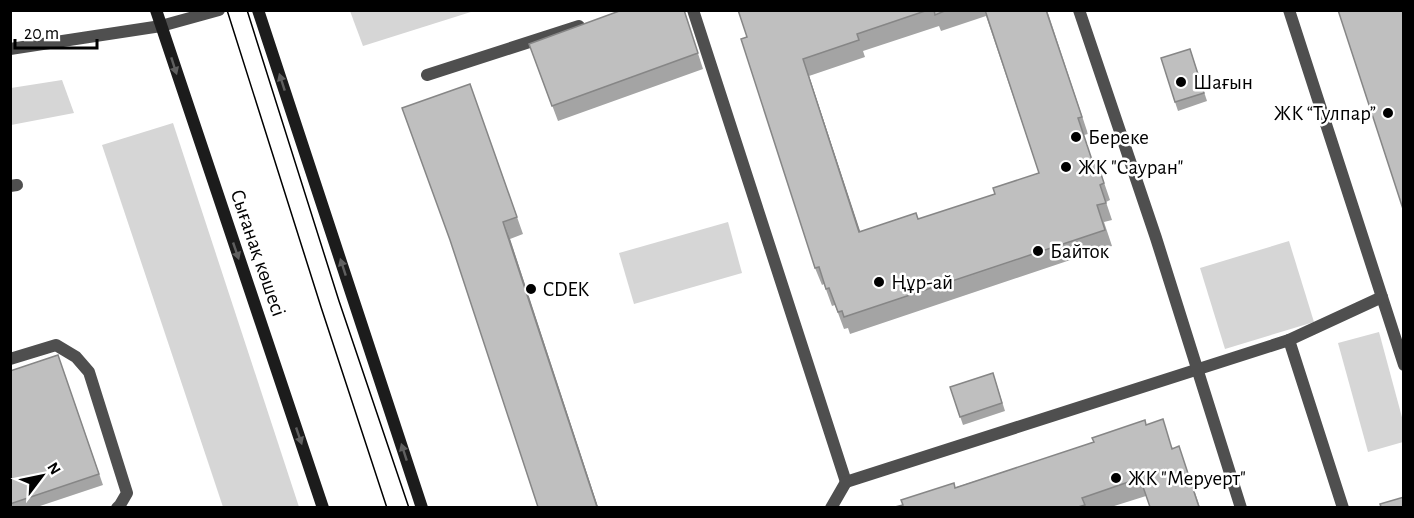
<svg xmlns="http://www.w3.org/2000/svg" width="1414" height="518" font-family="'Alegreya Sans',sans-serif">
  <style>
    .green { fill: #d6d6d6 }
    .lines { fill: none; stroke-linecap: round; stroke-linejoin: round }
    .service { stroke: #4f4f4f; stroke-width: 12 }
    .tertiary { stroke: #4f4f4f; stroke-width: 12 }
    .secondary { stroke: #1c1c1c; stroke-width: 12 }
    .tram { stroke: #000; stroke-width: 1.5 }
    .wall { fill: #a4a4a4; fill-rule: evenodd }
    .shaded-wall { fill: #868686 }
    .building { fill: #bfbfbf; stroke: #868686; stroke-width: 1.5 }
    .oneway { fill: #606060 }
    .poi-dot { fill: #000; stroke: #fff; stroke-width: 2 }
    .labels { text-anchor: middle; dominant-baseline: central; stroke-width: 5; stroke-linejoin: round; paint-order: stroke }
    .poi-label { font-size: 21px; fill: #000; stroke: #fff; text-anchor: start }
    .street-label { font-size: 21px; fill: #000; stroke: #fff }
  </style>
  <rect width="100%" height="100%" fill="#fff"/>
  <g class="green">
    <polygon points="350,11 350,10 474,11 363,46"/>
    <polygon points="62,80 74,113 11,125 11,88"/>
    <polygon points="173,123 299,507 223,507 102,145"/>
    <polygon points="728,222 742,273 634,304 619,253"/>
    <polygon points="1289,241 1314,322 1225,349 1200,268"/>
    <polygon points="1379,332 1403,421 1403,442 1368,452 1338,343"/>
  </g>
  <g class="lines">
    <g class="service">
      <polyline points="693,10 846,482 1289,340 1343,508"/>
      <polyline points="1079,10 1156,238 1241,508"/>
      <polyline points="1289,10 1404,365"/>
      <polyline points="427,75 579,26"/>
      <polyline points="10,186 17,185"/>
      <polyline points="1289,340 1382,297"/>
      <polyline points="10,359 56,345 76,357 89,372 127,493 120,505 117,508"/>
      <polyline points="831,508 846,482"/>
    </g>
    <polyline class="tertiary" points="10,49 161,26 219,10"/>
    <g class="secondary">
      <polyline points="156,10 323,508"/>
      <polyline points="258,10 422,508"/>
    </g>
    <g class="tram">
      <polyline points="227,10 321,307 387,508"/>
      <polyline points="247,10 339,301 409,508"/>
    </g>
  </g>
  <g class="wall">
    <polygon points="622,10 686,10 685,13 703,69 558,121 529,44"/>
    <path d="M738,10h309l41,124 -4,1 8,25 4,-1 14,41 -4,2 6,18 -8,2 8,24 -262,88 -2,-6 -4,1 -9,-24 -3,1 -8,-22 -2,1 -7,-17 -68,-231zM986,16l53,157 -44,21 -76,25 -59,13 -51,-156 56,-19 -2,-6 76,-25 2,5z"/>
    <polygon points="1190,49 1207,101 1178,111 1175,102"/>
    <polygon points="470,84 523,234 510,239 598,507 538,507 450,240"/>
    <polygon points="58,355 103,485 37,507 10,507 10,371"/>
    <polygon points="993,373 1005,411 963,425 950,387"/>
    <polygon points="1147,425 1173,448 1185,464 1200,507 1150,507 1146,496 1111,507 895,507"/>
  </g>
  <g class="shaded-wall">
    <polygon points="803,59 809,76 866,249 859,232"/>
    <polygon points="503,222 510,239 598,507 597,507"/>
  </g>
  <g class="building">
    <polygon points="622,10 684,10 698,53 552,106 529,44"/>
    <polygon points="738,10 928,10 857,34 859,40 803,59 859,232 916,213 918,219 995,194 993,188 1039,173 985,10 1046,10 1082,117 1078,118 1092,160 1096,159 1104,183 1100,185 1106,203 1097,205 1105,230 844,317 842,311 838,312 829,288 826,289 819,267 815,268 741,39 747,37"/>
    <polygon points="934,10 947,10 935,15"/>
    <polygon points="1338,10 1404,10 1404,212"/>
    <polygon points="1190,49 1204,93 1175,102 1161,58"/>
    <polygon points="470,84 517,217 503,222 597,507 538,507 450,240 402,108"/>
    <polygon points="58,355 99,474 10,504 10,371"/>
    <polygon points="993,373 1002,403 960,417 950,387"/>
    <polygon points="1163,419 1172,449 1179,446 1199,507 1150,507 1140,478 1082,498 1085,505 1078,507 895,507 903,505 901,500 954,483 955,488 1094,442 1092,438 1145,420 1146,425"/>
    <polygon points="1404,497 1404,507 1381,507 1380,504"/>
  </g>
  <defs><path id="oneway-solid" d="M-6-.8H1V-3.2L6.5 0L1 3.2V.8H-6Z" transform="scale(1.5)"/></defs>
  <g class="oneway">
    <use href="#oneway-solid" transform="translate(174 66) rotate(72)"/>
    <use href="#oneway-solid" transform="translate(282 82) rotate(-108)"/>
    <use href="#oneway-solid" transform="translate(236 251) rotate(71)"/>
    <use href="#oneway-solid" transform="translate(343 267) rotate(-108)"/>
    <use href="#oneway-solid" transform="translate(299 436) rotate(71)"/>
    <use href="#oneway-solid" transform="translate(404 452) rotate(-108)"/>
  </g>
  <g class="poi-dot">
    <circle cx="1181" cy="82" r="6"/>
    <circle cx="1388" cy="113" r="6"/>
    <circle cx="1076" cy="137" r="6"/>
    <circle cx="1066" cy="167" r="6"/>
    <circle cx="1038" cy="251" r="6"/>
    <circle cx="879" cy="282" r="6"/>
    <circle cx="531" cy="289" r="6"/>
    <circle cx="1116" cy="478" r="6"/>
  </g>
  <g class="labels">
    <g class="poi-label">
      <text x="1193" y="82">Шағын</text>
      <text x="1376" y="113" text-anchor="end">ЖК “Тулпар”</text>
      <text x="1088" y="137">Береке</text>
      <text x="1078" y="167">ЖК "Сауран"</text>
      <text x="1050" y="251">Байток</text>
      <text x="891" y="282">Ңұр-ай</text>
      <text x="543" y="289">CDEK</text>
      <text x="1128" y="478">ЖК "Меруерт"</text>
    </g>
    <g class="street-label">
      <text transform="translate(258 253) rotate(71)">Сығанақ көшесі</text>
    </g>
  </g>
  <rect width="1414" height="518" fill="none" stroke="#000000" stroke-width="24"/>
  <g transform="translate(42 476) rotate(58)" stroke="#ffffff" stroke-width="4.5" paint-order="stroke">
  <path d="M0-4.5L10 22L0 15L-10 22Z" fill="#000000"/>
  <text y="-9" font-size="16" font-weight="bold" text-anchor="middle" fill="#000000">N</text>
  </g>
  <path d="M15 39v9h82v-9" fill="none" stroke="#000000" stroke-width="3"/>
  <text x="24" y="39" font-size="18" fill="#000000" stroke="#ffffff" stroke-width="4.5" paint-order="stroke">20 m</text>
</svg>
